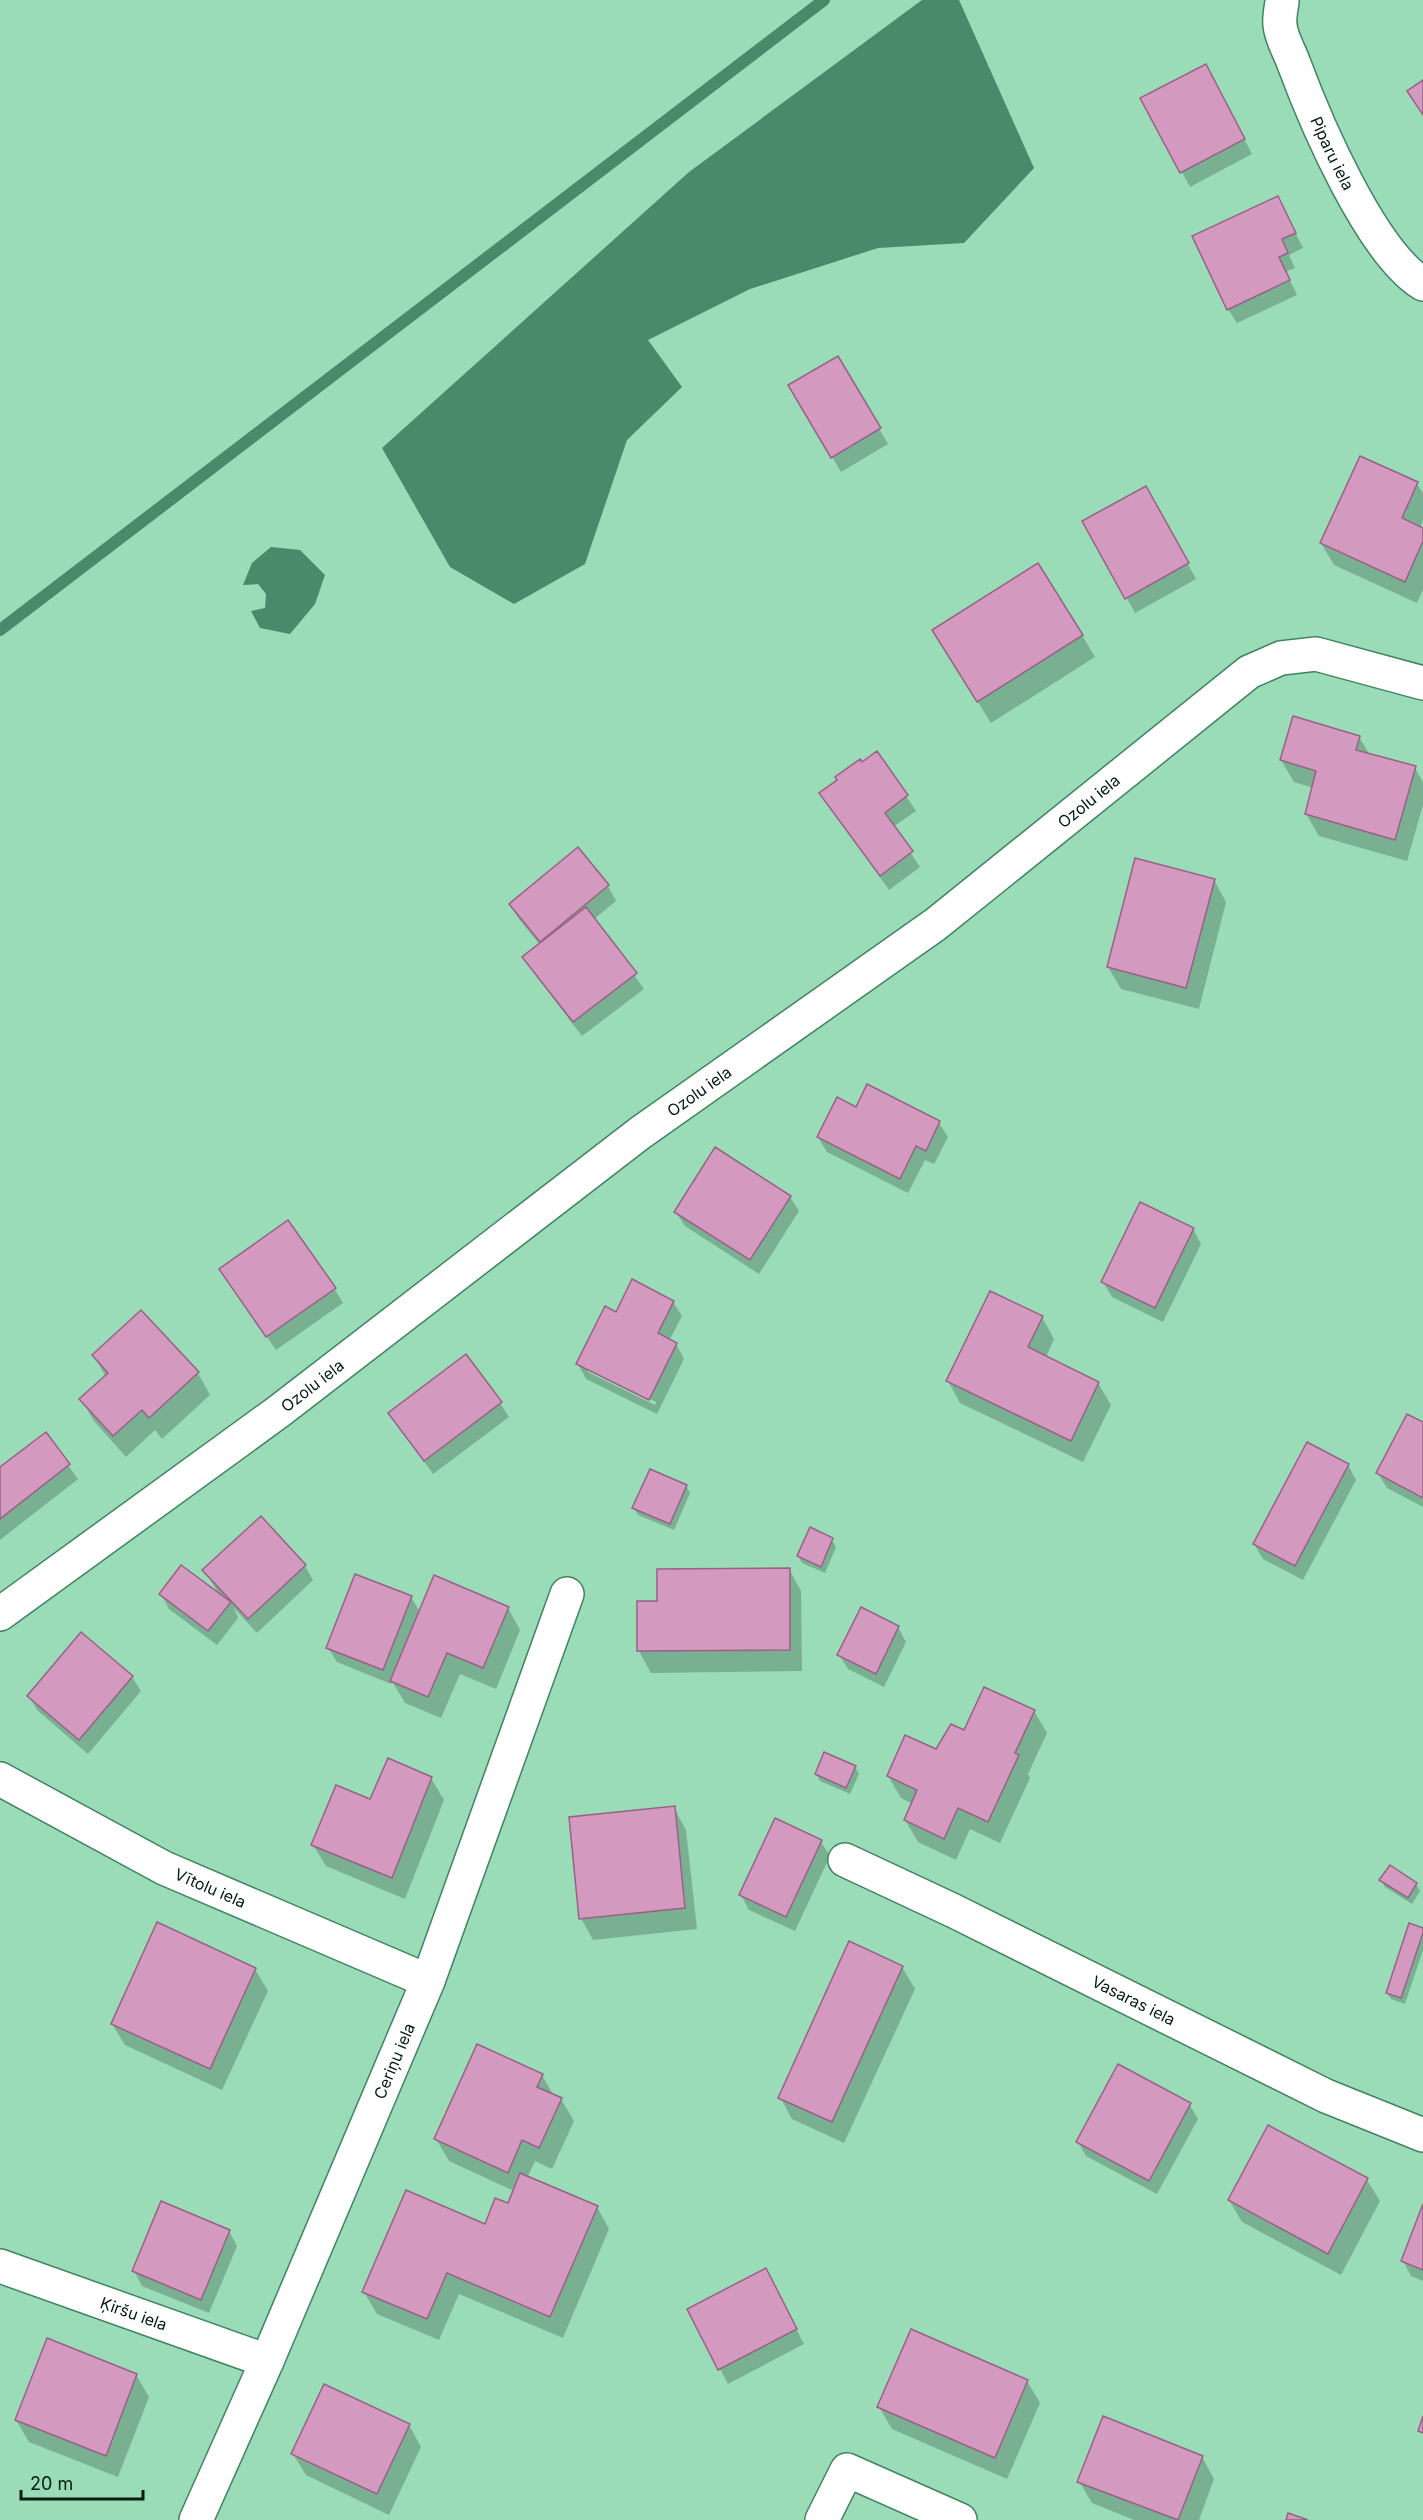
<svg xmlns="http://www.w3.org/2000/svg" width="1423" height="2520" font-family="Inter,sans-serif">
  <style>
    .water { fill: #4a8969 }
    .shadow { fill: #0003; fill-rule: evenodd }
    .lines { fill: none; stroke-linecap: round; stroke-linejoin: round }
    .stream { stroke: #4a8969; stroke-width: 12 }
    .building { fill: #d499bf; stroke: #986186; stroke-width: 1.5 }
    .minor-casing { stroke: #418362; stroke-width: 36 }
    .minor { stroke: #fff; stroke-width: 33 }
    .labels { text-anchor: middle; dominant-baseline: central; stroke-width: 4.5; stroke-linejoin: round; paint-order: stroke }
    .street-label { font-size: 16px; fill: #021d10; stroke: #99dcb7 }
  </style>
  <rect width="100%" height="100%" fill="#99dcb7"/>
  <g class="water">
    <polygon points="922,0 959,0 1034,168 964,243 878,248 750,289 648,340 682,387 627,440 585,564 514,604 450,567 382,448 689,172"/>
    <polygon points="271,547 300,550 325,575 315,604 290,634 260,628 251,611 265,608 266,594 258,584 243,585 252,563"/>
  </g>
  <g class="shadow">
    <polygon points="1213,80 1252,154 1190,187 1142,99"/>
    <polygon points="1278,198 1303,248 1289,255 1295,268 1286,272 1297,295 1237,323 1228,309"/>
    <polygon points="838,358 888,444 841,472 790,386"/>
    <polygon points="1360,458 1417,484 1423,493 1423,521 1420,528 1423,529 1423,590 1417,603 1334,565 1321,543"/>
    <polygon points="1146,488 1196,579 1135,613 1085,522"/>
    <polygon points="1082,635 1095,657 991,723 947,652"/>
    <polygon points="1359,737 1370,755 1415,768 1423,782 1423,805 1407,861 1319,836 1306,814 1313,788 1294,782 1281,760"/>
    <polygon points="877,753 916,811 893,827 920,867 889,890 821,793"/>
    <polygon points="578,849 608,886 616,901 594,919 644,989 582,1036 533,972 524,957 540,945 519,919 510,904"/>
    <polygon points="1214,880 1226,902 1199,1009 1121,989 1108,967"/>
    <polygon points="856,1109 939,1123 948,1137 934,1164 925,1160 908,1193 827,1152 818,1137"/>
    <polygon points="790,1197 799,1211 759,1274 685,1226 676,1212"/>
    <polygon points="1193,1229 1201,1244 1163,1322 1112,1297 1103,1282"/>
    <polygon points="221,1270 334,1288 343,1303 276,1350"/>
    <path d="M673,1302l9,14 -13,25 7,3 8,15 -27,55 -71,-35 -8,-15 39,-50zM588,1369l68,33 -1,3 -67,-33z"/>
    <polygon points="1042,1317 1054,1339 1046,1357 1098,1383 1111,1405 1083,1462 960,1403 948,1381"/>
    <polygon points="94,1356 198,1373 210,1395 162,1439 155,1430 126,1457 94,1421 81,1399 106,1377"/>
    <polygon points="500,1403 509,1417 433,1474 390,1413"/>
    <polygon points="1423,1424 1423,1507 1387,1488 1378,1473"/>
    <polygon points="45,1434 78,1479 0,1540 0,1469"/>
    <polygon points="1348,1465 1356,1480 1303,1580 1263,1559 1254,1544"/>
    <polygon points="686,1486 690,1493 674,1530 638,1515 634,1508"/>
    <polygon points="832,1540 836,1547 825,1573 802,1563 798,1556"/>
    <polygon points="305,1566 313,1580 257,1633 234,1608 238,1618 217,1645 169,1609 161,1594 221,1597 204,1570"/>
    <polygon points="789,1569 801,1591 802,1671 651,1673 639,1651 659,1602"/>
    <polygon points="411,1597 420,1612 508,1608 520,1630 496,1689 460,1674 441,1718 405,1703 392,1681 391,1684 337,1662 328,1648"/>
    <polygon points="898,1627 906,1642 884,1687 848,1669 839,1655"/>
    <polygon points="132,1677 141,1691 88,1754 37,1710 29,1696"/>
    <polygon points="1034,1711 1047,1733 1028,1774 1030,1778 1000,1843 970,1829 956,1860 918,1842 905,1820 913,1804 901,1798 888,1776 937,1751"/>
    <polygon points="855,1767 859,1774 850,1794 820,1781 816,1774"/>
    <polygon points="431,1778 444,1800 405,1899 326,1866 313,1845 371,1801"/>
    <polygon points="674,1808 686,1830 697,1929 593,1940 581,1918"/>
    <polygon points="776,1820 821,1842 830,1856 795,1931 749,1910 741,1895"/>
    <polygon points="1381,1880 1416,1884 1420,1891 1412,1904 1385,1887"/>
    <polygon points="1423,1929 1423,1950 1405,2004 1391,1999 1387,1993"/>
    <polygon points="902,1967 915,1989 844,2143 792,2119 780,2097"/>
    <polygon points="255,1969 268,1991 222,2090 125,2045 112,2024"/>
    <polygon points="542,2075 554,2096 561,2099 574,2121 552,2169 535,2161 527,2178 597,2207 609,2229 563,2338 459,2294 439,2340 377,2314 364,2292 485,2226 509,2205 514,2191 449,2161 436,2139"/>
    <polygon points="1189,2104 1198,2119 1157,2194 1086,2156 1078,2142"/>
    <polygon points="1367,2180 1380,2201 1341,2275 1242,2222 1229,2200"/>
    <polygon points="1423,2207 1423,2281 1411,2276 1403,2261"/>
    <polygon points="229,2231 237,2246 209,2313 142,2286 134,2271"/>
    <polygon points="773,2285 804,2344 728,2384 689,2310"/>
    <polygon points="136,2375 149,2397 118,2477 29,2442 16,2420"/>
    <polygon points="1027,2381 1040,2403 1007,2479 892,2429 879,2407"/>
    <polygon points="409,2425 421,2447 389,2515 306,2475 293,2454"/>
    <polygon points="1202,2457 1214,2479 1199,2520 1134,2520 1092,2503 1079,2481"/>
  </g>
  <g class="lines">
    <polyline class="stream" points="0,630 824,0"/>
  </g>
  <g class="building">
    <polygon points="1206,64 1245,139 1180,173 1140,98"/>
    <polygon points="1423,80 1423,115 1407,91"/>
    <polygon points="1278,196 1296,233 1282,239 1288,253 1279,257 1290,280 1227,310 1192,236"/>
    <polygon points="838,356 881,428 831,458 788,385"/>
    <polygon points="1360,456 1418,482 1402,518 1423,528 1423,541 1405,582 1320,543"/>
    <polygon points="1146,486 1189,563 1125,599 1082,521"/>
    <polygon points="1038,563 1083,635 977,702 932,630"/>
    <polygon points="1293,716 1360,736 1356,750 1416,766 1395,840 1305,814 1316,771 1280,760"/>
    <polygon points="877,751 908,795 885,813 913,851 880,876 819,793 837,780 835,777 860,759 862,762"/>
    <polygon points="578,847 609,885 540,942 509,904"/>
    <polygon points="1135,858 1215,879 1186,988 1107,967"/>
    <polygon points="586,907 637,973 573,1022 522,957"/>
    <polygon points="867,1084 940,1121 926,1151 916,1146 900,1179 817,1137 837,1097 856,1107"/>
    <polygon points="715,1147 791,1196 750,1260 674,1212"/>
    <polygon points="1140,1202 1194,1228 1155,1308 1101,1282"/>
    <polygon points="288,1220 336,1288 266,1337 219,1269"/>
    <polygon points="632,1279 674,1301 658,1333 677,1343 649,1400 576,1364 605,1306 616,1312"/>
    <polygon points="990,1291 1043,1316 1028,1347 1099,1382 1071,1441 946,1381"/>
    <polygon points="141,1310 199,1372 149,1418 142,1410 113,1436 79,1399 108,1373 92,1355"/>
    <polygon points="466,1354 502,1402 424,1461 388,1413"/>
    <polygon points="1407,1414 1423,1422 1423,1498 1376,1473"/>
    <polygon points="46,1432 70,1464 0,1519 0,1467"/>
    <polygon points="1307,1442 1349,1464 1295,1566 1253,1544"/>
    <polygon points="650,1469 687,1485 670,1524 632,1508"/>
    <polygon points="261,1516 306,1565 248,1619 202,1570"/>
    <polygon points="810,1527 833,1538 821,1567 797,1556"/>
    <polygon points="181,1565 231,1602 208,1631 159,1594"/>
    <polygon points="790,1568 790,1650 637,1651 637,1601 657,1601 657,1569"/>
    <polygon points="355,1574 412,1596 383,1670 326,1648"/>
    <polygon points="434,1575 509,1607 483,1668 447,1653 428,1697 390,1681"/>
    <polygon points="861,1607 899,1626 876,1674 837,1655"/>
    <polygon points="81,1632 133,1676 79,1740 27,1696"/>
    <polygon points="984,1687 1035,1710 1015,1753 1019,1755 988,1822 958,1808 944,1839 904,1820 917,1790 887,1776 905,1735 936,1749 951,1724 964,1730"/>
    <polygon points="824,1752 856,1766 846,1788 815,1774"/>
    <polygon points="388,1758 432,1777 392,1878 311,1845 336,1785 370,1799"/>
    <polygon points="675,1806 685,1908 579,1919 569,1817"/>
    <polygon points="775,1818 822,1840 786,1917 739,1895"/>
    <polygon points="1390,1865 1417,1883 1408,1898 1379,1880"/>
    <polygon points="157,1922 256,1968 210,2069 111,2024"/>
    <polygon points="1409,1923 1423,1928 1423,1933 1401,1998 1386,1993"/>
    <polygon points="849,1941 903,1966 832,2122 778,2098"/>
    <polygon points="477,2044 543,2074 537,2087 562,2098 539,2148 522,2140 508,2173 434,2139"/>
    <polygon points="1118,2064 1191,2103 1149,2181 1076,2142"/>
    <polygon points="1268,2125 1368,2178 1328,2254 1228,2200"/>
    <polygon points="520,2173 598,2206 550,2317 447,2273 427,2319 362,2292 406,2190 485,2224 495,2198 508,2203"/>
    <polygon points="161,2201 230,2230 201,2300 132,2271"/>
    <polygon points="1423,2204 1423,2270 1401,2261"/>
    <polygon points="766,2268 797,2329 718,2370 687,2309"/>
    <polygon points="911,2329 1028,2380 995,2458 877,2407"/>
    <polygon points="47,2338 137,2374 106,2456 15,2420"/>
    <polygon points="324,2384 410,2424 377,2494 291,2454"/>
    <polygon points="1103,2416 1203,2456 1178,2520 1077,2482"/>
    <polygon points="1423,2416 1423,2433 1418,2431"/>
    <polygon points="1288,2513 1308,2520 1286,2520"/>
  </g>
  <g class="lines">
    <g class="minor-casing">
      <g id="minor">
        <path id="s1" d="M1282,2c-1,7 -3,16 -2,23 1,13 10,27 14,39 22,59 77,188 129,220"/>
        <path id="s2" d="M0,1614l278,-202 362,-279 296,-209 313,-252 32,-14 35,-4 107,29"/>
        <path id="s3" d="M0,1779l164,89 264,113"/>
        <path id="s4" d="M845,1860l109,51 372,185 97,39"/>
        <path id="s5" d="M0,2266l267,95"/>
        <path id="s6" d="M196,2520l71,-159 161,-380 139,-387"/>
        <polyline points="822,2520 847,2470 960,2520"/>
      </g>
    </g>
    <use href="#minor" class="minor"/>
  </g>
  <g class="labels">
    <g class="street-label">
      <text stroke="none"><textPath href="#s1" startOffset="162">Piparu iela</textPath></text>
      <text stroke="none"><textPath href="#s2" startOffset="1359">Ozolu iela</textPath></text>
      <text stroke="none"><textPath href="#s2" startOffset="873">Ozolu iela</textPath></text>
      <text stroke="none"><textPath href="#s2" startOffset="387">Ozolu iela</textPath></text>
      <text stroke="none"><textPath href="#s3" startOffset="237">Vītolu iela</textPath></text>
      <text stroke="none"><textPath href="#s4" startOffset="321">Vasaras iela</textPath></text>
      <text stroke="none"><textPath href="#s6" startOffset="500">Ceriņu iela</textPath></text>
      <text stroke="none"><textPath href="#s5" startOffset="142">Ķiršu iela</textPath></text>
    </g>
  </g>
  <path d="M21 2490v9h122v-9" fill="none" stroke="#021d10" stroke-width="3"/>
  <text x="30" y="2490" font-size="18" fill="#021d10" stroke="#99dcb7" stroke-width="4.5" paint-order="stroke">20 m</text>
</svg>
